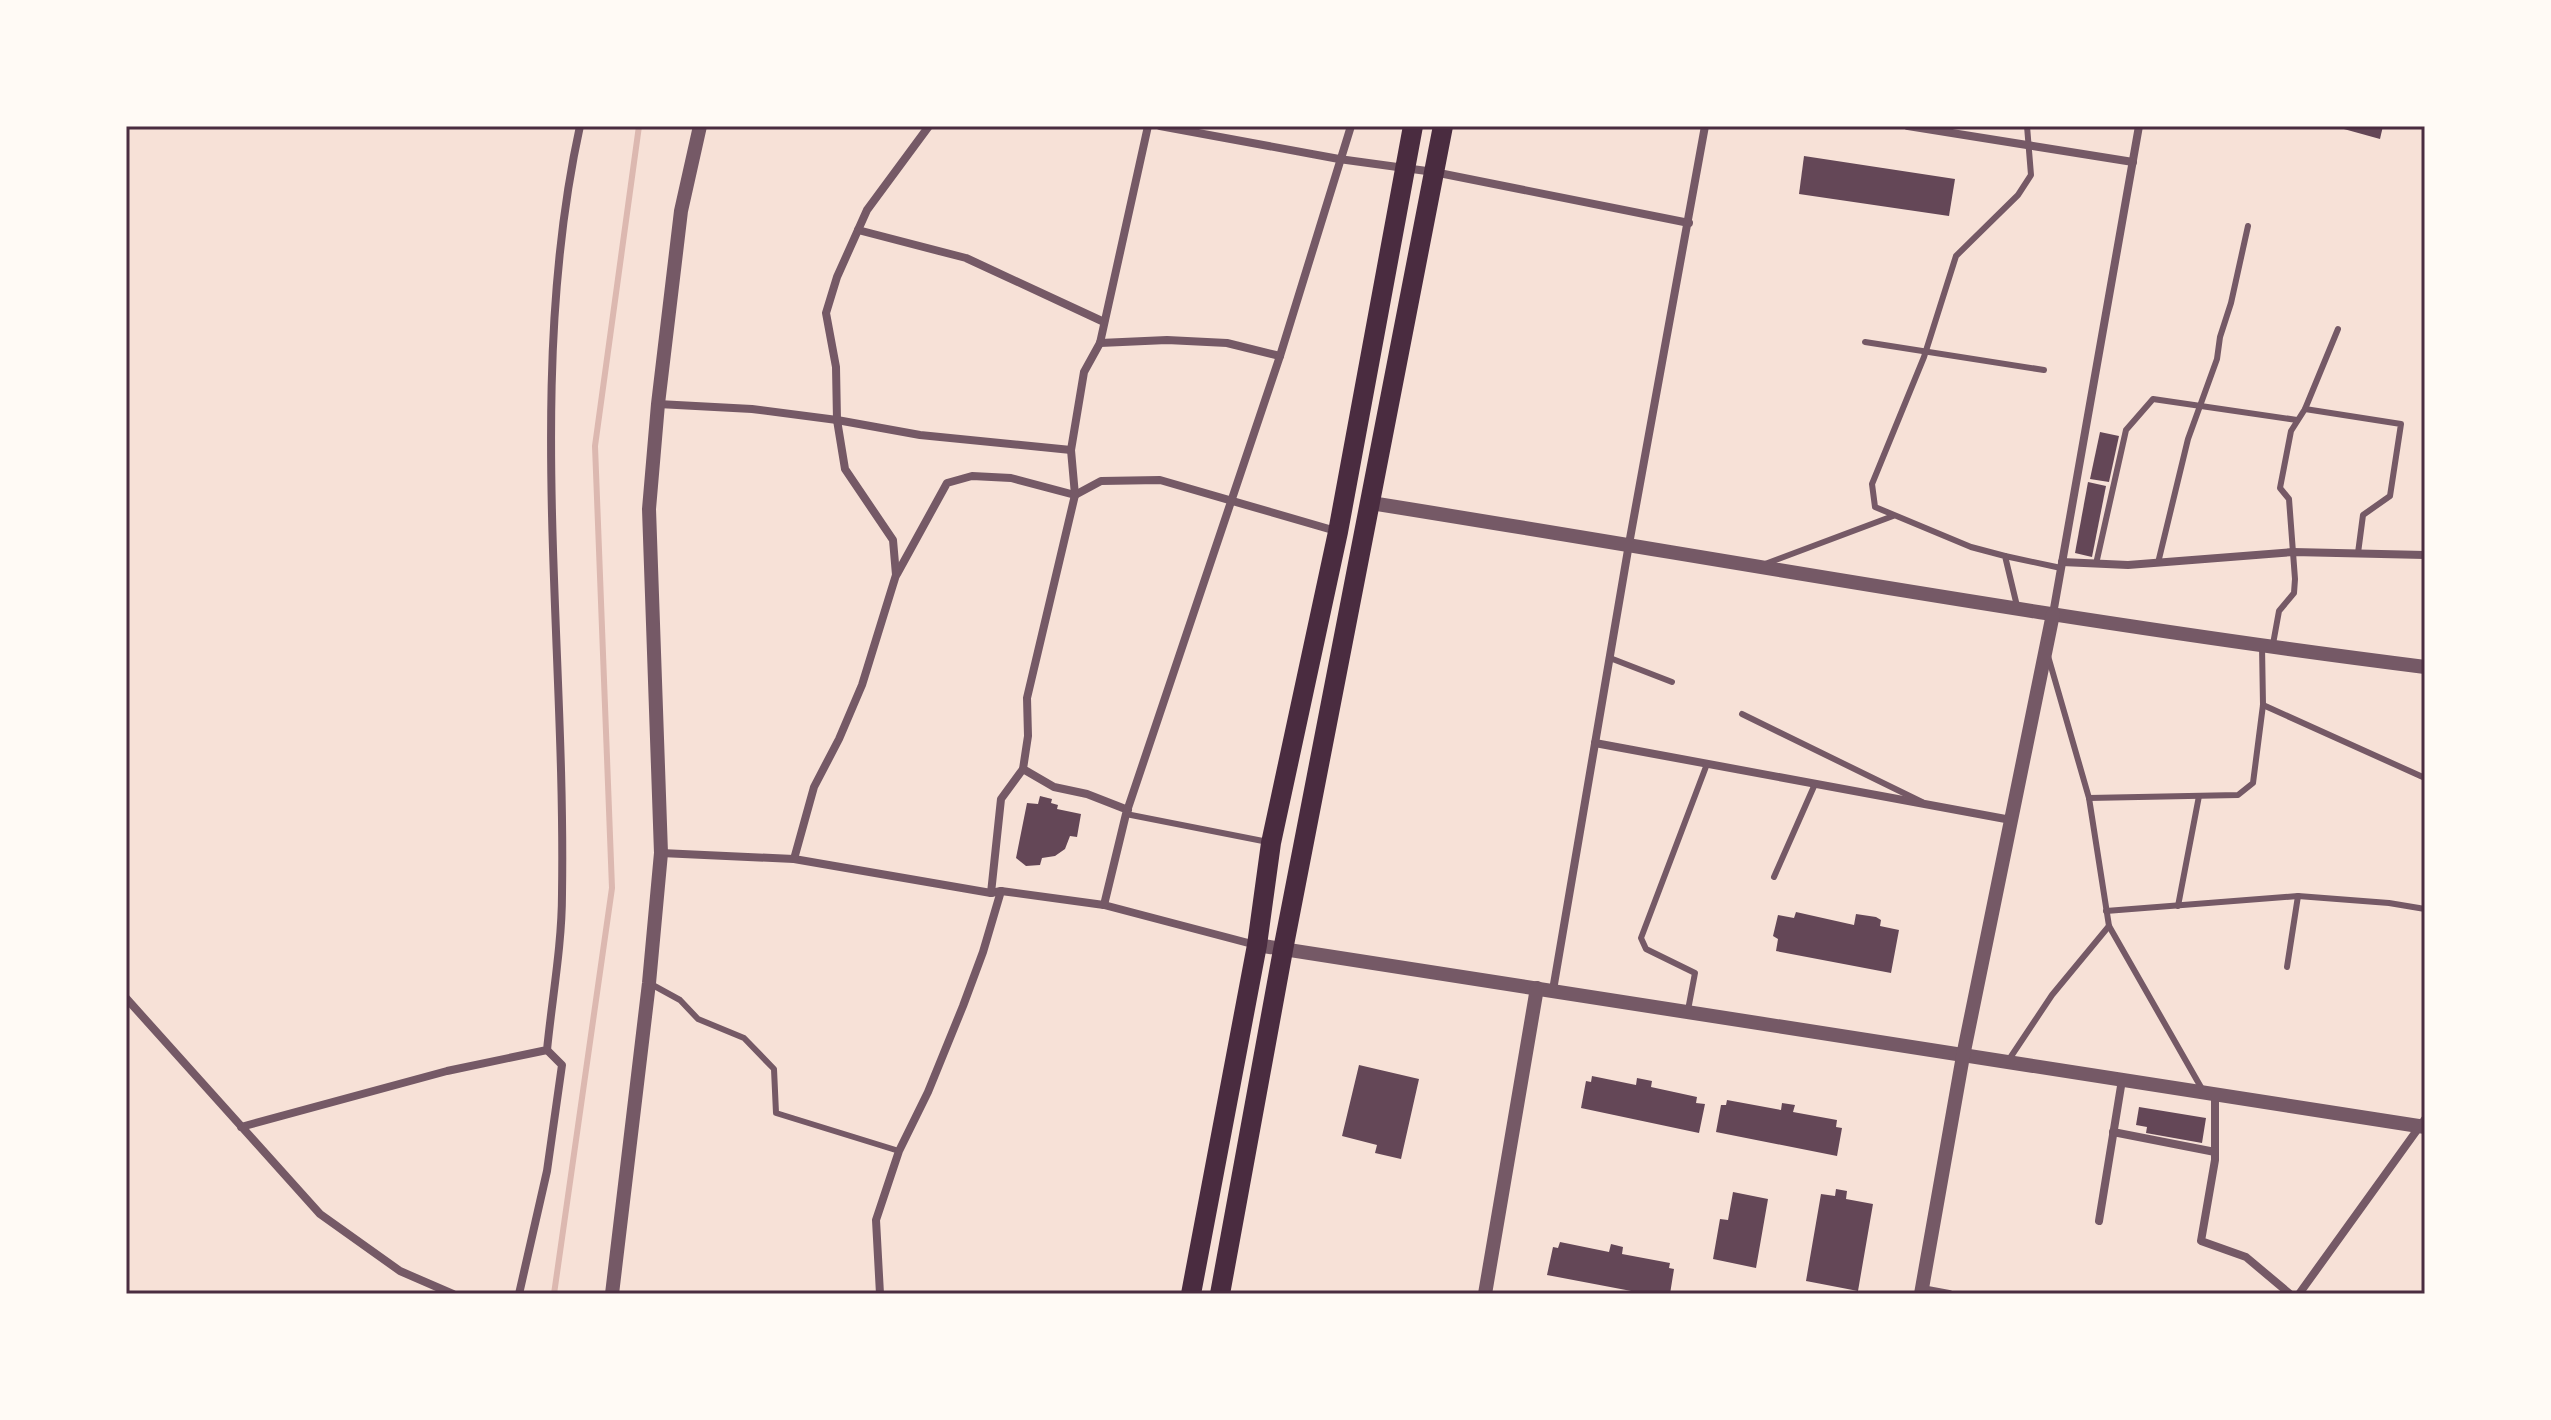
<svg xmlns="http://www.w3.org/2000/svg" width="2551" height="1420" font-family="'Roboto Condensed',sans-serif">
  <style>
    .lines { fill: none; stroke-linecap: round; stroke-linejoin: round }
    .stream { stroke: #dcb8b0; stroke-width: 6 }
    .building { fill: #644757 }
    .service { stroke: #755966; stroke-width: 6 }
    .minor { stroke: #755966; stroke-width: 8 }
    .tertiary { stroke: #755966; stroke-width: 14 }
    .primary { stroke: #4a2c40; stroke-width: 20 }
    .neatline { fill: none; stroke: #4a2c40; stroke-width: 3 }
  </style>
  <rect width="100%" height="100%" fill="#f7e1d7"/>
  <g class="lines">
    <polyline class="stream" points="554,1294 612,888 595,446 639,126"/>
  </g>
  <g class="building">
    <polygon points="2333,126 2383,126 2380,139"/>
    <polygon points="1804,156 1955,179 1949,216 1799,194"/>
    <polygon points="2100,432 2119,436 2109,482 2090,479"/>
    <polygon points="2088,482 2106,486 2092,557 2075,553"/>
    <polygon points="1040,796 1052,799 1051,803 1058,805 1057,809 1081,814 1077,837 1070,836 1065,849 1055,856 1042,858 1040,865 1026,866 1016,858 1027,803 1038,804"/>
    <polygon points="1796,912 1854,925 1856,914 1876,917 1881,920 1880,926 1899,930 1891,973 1776,951 1778,939 1773,936 1778,915 1794,918"/>
    <polygon points="1359,1065 1419,1079 1401,1159 1375,1153 1377,1145 1342,1136"/>
    <polygon points="1592,1076 1636,1085 1637,1078 1652,1081 1651,1087 1697,1097 1696,1103 1705,1104 1699,1133 1581,1108 1586,1081 1591,1082"/>
    <polygon points="1727,1100 1781,1110 1782,1103 1795,1105 1793,1112 1837,1120 1836,1127 1842,1128 1837,1156 1716,1132 1721,1105 1726,1105"/>
    <polygon points="2139,1107 2206,1118 2202,1143 2146,1133 2147,1127 2136,1125"/>
    <polygon points="1836,1189 1847,1191 1846,1199 1873,1204 1858,1291 1806,1281 1821,1194 1835,1196"/>
    <polygon points="1733,1192 1768,1199 1756,1268 1713,1259 1720,1219 1728,1220"/>
    <polygon points="1560,1242 1609,1252 1611,1244 1623,1247 1622,1254 1670,1263 1669,1268 1674,1269 1670,1294 1647,1294 1547,1275 1553,1247 1558,1248"/>
  </g>
  <g class="lines">
    <g class="service">
      <polyline points="1865,342 2044,370"/>
      <polyline points="2305,409 2401,424 2390,496 2363,515 2358,553"/>
      <polyline points="2005,556 2061,568"/>
      <polyline points="2158,563 2188,439 2217,359 2220,337 2231,303 2248,226"/>
      <polyline points="1765,564 1893,516"/>
      <polyline points="2096,564 2126,430 2153,399 2297,420"/>
      <polyline points="2017,606 2005,556 1971,547 1875,507 1872,484 1924,357 1956,256 2018,195 2031,175 2027,126"/>
      <polyline points="2273,644 2279,611 2294,593 2295,579 2289,499 2280,488 2291,431 2305,409 2338,329"/>
      <polyline points="2048,656 2089,798 2109,926 2202,1089"/>
      <polyline points="1610,658 1672,682"/>
      <polyline points="2263,705 2425,778"/>
      <polyline points="1742,714 1922,802"/>
      <polyline points="2089,798 2238,795 2253,783 2263,705 2262,646"/>
      <polyline points="1126,814 1268,842"/>
      <polyline points="1774,877 1815,784"/>
      <polyline points="2178,906 2199,796"/>
      <polyline points="2106,911 2298,896 2389,903 2425,909"/>
      <polyline points="2287,967 2298,896"/>
      <polyline points="649,983 680,1000 698,1019 744,1038 774,1069 776,1113 899,1151"/>
      <polyline points="1688,1010 1695,973 1646,949 1641,938 1707,764"/>
      <polyline points="2008,1061 2052,995 2109,926"/>
    </g>
    <g class="minor">
      <polyline points="1160,126 1339,159 1434,172 1689,223"/>
      <polyline points="1908,126 2133,162"/>
      <polyline points="858,230 966,258 1104,322"/>
      <polyline points="1100,343 1167,340 1227,343 1280,356"/>
      <polyline points="658,404 752,409 837,420 920,435 1071,450"/>
      <polyline points="2062,562 2128,565 2293,552 2425,555"/>
      <polyline points="897,574 947,483 972,476 1011,478 1075,495 1101,481 1160,480 1336,531"/>
      <polyline points="2053,614 2139,126"/>
      <polyline points="1595,743 2011,820"/>
      <polyline points="1128,810 1087,794 1054,787 1023,769 1028,736 1027,698 1075,495 1071,450 1084,372 1100,343 1148,126"/>
      <polyline points="661,853 794,859 991,893 1001,891"/>
      <polyline points="794,859 814,787 839,739 862,685 896,575 893,540 845,469 837,420 836,367 826,313 837,277 867,210 929,126"/>
      <polyline points="991,893 1001,799 1023,769"/>
      <polyline points="1104,905 1256,945"/>
      <polyline points="1553,990 1629,544 1705,126"/>
      <polyline points="126,998 320,1214 400,1271 453,1294"/>
      <polyline points="2215,1096 2215,1160 2201,1241 2246,1257 2290,1294"/>
      <path d="M241,1127l206,-56 100,-21c5,-51 15,-105 15,-156 4,-254 -37,-518 18,-768"/>
      <polyline points="2113,1132 2215,1152"/>
      <polyline points="2099,1221 2122,1080"/>
      <polyline points="1922,1289 1949,1294"/>
      <polyline points="519,1294 547,1171 562,1065 547,1050"/>
      <polyline points="880,1294 876,1220 899,1151 928,1092 963,1006 983,952 1001,891 1104,905 1126,814 1280,356 1351,126"/>
      <polyline points="2299,1294 2425,1119"/>
    </g>
    <g class="tertiary">
      <path d="M1371,503c351,56 701,120 1054,164"/>
      <polyline points="1257,945 2425,1127"/>
      <polyline points="612,1294 649,983 661,853 649,509 658,404 681,211 700,126"/>
      <polyline points="1485,1294 1537,988"/>
      <polyline points="1921,1294 1963,1056 2053,614"/>
    </g>
    <g class="primary">
      <polyline points="1191,1294 1257,945 1271,843 1338,532 1413,126"/>
      <polyline points="1220,1294 1283,950 1443,126"/>
    </g>
  </g>
  <rect width="2551" height="1420" fill="none" stroke="#fffaf5" stroke-width="256"/>
  <rect x="128" y="128" width="2295" height="1164" class="neatline"/>
</svg>
